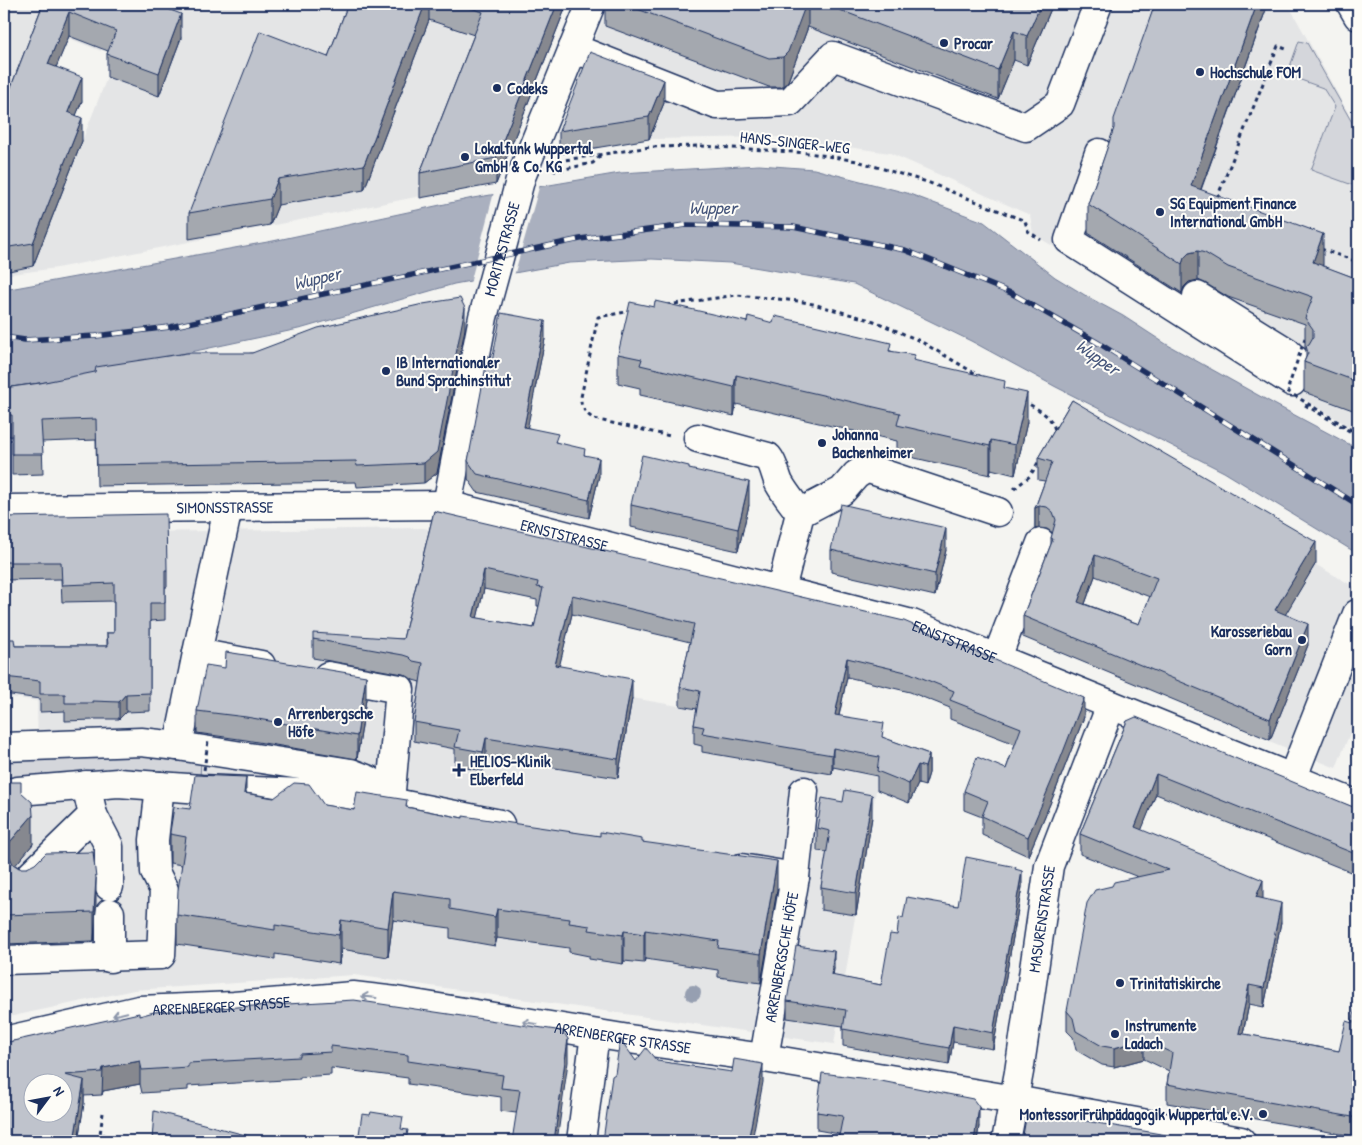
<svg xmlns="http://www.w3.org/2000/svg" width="1362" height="1145" font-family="'Patrick Hand',sans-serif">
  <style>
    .built { fill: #e4e5e6 }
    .green { fill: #d4d6db; stroke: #78829c }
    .water { fill: #aab0bf; stroke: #717c98 }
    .pier { fill: #f4f4f1 }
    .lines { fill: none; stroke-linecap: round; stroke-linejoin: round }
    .minor-casing { stroke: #1b2f5e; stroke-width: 31 }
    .major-casing { stroke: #1b2f5e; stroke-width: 31 }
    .path { stroke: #1b2f5e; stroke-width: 3; stroke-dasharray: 4 4; stroke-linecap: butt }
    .minor { stroke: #fdfcf7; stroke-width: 28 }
    .major { stroke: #fdfcf7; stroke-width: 28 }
    .rail-casing { stroke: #1b2f5e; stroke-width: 5.5 }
    .rail { stroke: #fdfcf7; stroke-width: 4; stroke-dasharray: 11; stroke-linecap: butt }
    .path-bridge { stroke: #1b2f5e; stroke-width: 3; stroke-dasharray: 4 4; stroke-linecap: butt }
    .tree { fill: #969fb1 }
    .wall { fill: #a4a8af; stroke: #1b2f5e; fill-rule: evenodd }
    .shaded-wall { fill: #86888f; stroke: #1b2f5e }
    .building { fill: #bfc3cc; stroke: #1b2f5e; fill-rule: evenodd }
    .oneway { stroke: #8c96aa }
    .poi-dot { fill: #1b2f5e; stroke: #fdfcf7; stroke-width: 2 }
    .labels { text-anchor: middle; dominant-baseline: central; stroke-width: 4; stroke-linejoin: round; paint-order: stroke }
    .poi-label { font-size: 16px; font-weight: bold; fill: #1b2f5e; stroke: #fdfcf7; text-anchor: start }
    .street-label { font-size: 16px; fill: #1b2f5e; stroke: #fdfcf7 }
    .water-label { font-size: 18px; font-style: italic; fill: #46567b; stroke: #fdfcf7 }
  </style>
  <rect width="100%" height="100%" fill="#f4f4f1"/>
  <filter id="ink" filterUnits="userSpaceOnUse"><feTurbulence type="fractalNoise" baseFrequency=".02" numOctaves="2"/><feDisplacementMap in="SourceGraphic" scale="10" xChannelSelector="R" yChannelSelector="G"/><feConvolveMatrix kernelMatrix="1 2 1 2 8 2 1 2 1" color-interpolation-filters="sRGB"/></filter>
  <g filter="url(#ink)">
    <g class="built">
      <polygon points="4,4 119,4 101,51 42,28 82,141 136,4 510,4 497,181 57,268 4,275"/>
      <polygon points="609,4 1288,4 1358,131 1358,432 1033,234 1030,215 890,153 777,137 652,139 560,153 590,74 582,72"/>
      <polygon points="1068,422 1358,589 1358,713 1336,768 1269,741 1302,662 1191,618 1192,613 1049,560 1055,544 1030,535"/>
      <polygon points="424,528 433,530 403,658 884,742 834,1044 354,975 134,990 4,1018 4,804 39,798 37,701 4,696 4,534"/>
    </g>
    <g class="green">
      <polygon points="1299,41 1307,43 1358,133 1358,187 1311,170 1335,107 1323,88 1287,75"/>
      <polygon points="129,749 201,759 200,779 4,783 4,753"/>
    </g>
    <polygon class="water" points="759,165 814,169 907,193 984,222 1055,277 1088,297 1123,316 1166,344 1274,404 1358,449 1358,554 1224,472 1056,387 971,341 854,284 730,263 652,259 569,263 454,284 303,328 4,392 4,290 273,241 473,198 620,173"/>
    <polygon class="pier" points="540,184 514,276 470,284 494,192"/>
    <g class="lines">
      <g class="minor-casing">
        <g id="minor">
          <polyline points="573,48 717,105 790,102 833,56 1026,127 1060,104 1098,4"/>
          <polyline points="1099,153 1069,240 1292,382"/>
          <polyline points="1197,296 1287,352 1298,363"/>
          <path d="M698,438l70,19c6,7 7,17 11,26 6,11 14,20 21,30"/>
          <path id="s1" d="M447,505l36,-188 38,-140 70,-173"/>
          <polyline points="228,508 197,653 261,665"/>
          <path id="s2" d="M4,509l443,-4 465,119 446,181"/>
          <polyline points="781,590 800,513 842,491 856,475 862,471 869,469 998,512"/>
          <polyline points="996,660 1041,543"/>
          <polyline points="328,676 400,689 390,802"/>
          <polyline points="178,746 197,653"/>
          <polyline points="4,747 141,742 178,746 351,773 369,780 377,796 390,802 500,824"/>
          <polyline points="1292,779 1357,614"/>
          <polyline points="4,794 18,791 118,783 201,789 377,796"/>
          <polyline points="93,815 109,846 109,886"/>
          <polyline points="741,868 795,877 764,1058"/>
          <polyline points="795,877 804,791"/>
          <polyline points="27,879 93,815 86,785"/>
          <polyline points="110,913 110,958"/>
          <polyline points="4,960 161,955 164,890 155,872 154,840 160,786"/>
          <path id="s3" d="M4,1041l135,-31 95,-4 119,-10 43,5 233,38 135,19 251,42 226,41"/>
          <polyline points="581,1141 595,1034"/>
          <path id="s4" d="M1006,1141l13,-69 30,-206 62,-161"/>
        </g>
      </g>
      <g class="major-casing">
        <polyline id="major" points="1351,4 1358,16"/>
      </g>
      <g class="path">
        <polyline points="558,161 650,147 702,146 809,153 857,161 927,182 1025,221 1028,231 1041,240"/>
        <polyline points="554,168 555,171 593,163 602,154"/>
        <polyline points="1217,198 1278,46 1286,49"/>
        <polyline points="1321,249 1358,262"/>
        <polyline points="667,305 737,295 798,301 813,304 874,321 920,341 983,378"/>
        <path d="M632,311l-34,6 -17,80c-1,10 5,17 13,22l76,17"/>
        <path d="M1023,401c13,7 30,15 32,30"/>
        <polyline points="1305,405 1358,436"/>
        <polyline points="1014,489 1030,476 1039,461"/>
        <polyline points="103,1113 100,1134 126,1141"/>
      </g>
      <use href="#minor" class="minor"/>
      <use href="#major" class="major"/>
      <g class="rail-casing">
        <polyline id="rail" points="4,337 25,340 96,336 170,327 580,239 686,225 793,227 905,250 1011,293 1100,344 1358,505"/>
      </g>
      <use href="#rail" class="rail"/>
      <g class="path-bridge">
        <polyline points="1305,338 1287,391 1358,434"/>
        <polyline points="203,778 208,741"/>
      </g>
    </g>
    <circle class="tree" cx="693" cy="993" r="8"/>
    <g class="wall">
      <polygon points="43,4 173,11 181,38 159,96 107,77 107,54 108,51 69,36 56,67 82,101 76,115 82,141 33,266 4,272 4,105"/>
      <polygon points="348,4 567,4 496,184 420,198 420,173 474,35 429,20 364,190 278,205 270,225 189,239 189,213 328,57"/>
      <polygon points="605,4 1053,4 1027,65 1014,60 998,99 808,27 788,81 783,87 769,87 605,26"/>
      <polygon points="1155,4 1268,4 1201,190 1323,264 1322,266 1358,279 1358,412 1304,392 1304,362 1306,357 1306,350 1305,348 1305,324 1228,297 1205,283 1198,280 1189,282 1184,287 1182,293 1088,233 1088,204 1114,129"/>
      <polygon points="664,103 649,139 559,154 559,131"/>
      <polygon points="654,307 747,322 891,351 915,361 1005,388 1027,422 1015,475 991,469 990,475 897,454 897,441 736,404 734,416 640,395 640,388 618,383 618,354"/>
      <polygon points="465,329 437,473 424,483 357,487 356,482 97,486 96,440 42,442 43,474 12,475 12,436 4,436 4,388 252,353"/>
      <polygon points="545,339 527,427 558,443 585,455 599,476 589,518 477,492 468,479 468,461 492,362"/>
      <path d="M1072,400l244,163 -31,51 23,31 -38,95 -247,-103v-21l28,-72v-6l2,-5 -6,-4 -8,-1 -4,1v-21l10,-27 -7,-1v-22zM1095,576l55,21 -11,27 -54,-20z"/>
      <polygon points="689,469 749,505 738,551 631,527 631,505"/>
      <path d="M434,511l650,206 -29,75 -27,64 -46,-21v-18l-18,-7v-19l42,-22 9,-25 -65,-25v-11l-40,-16 -63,-15 -8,39 45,22 45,16v19l-4,13 -7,-2 -9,19 -32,-13v-14l-44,-9 -1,7 -130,-22v-6l-8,-2v-19l3,-16 -17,-3v-19l10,-45 -118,-28 -13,52 73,32 -14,80 -132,-21 -3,14 -28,-5v-17l-41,-8v-19l6,-40 -7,-2 -4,-3 -6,-3 -90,-16v-19h90zM484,589l53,11v6h2l-5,22 -57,-10z"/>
      <polygon points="1358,513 1358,542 1356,540 1356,517"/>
      <polygon points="4,517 167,570 167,587 165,587 165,620 150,621 150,711 126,712 119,719 93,719 93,720 65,721 65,711 40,712 40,699 4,694 4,639 15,646 107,646 107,633 114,633 114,601 62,602 61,579 4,580"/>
      <polygon points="831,550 946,550 935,596 831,572"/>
      <polygon points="252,657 366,699 357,759 246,740 197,733 197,711 225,668"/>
      <polygon points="1127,721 1358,809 1358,875 1156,794 1141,830 1263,899 1281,922 1264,1007 1249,1004 1243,1034 1339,1051 1358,1009 1358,1137 1167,1103 1167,1084 1169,1071 1144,1059 1114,1067 1102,1065 1076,1050 1073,1037 1067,1031 1067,1011 1112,886 1138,877 1080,854 1080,834"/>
      <polygon points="4,782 21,792 33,844 15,865 96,907 94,941 4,944"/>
      <polygon points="246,793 354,810 407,807 463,818 642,842 777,890 761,983 718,977 718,970 645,959 644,963 624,961 623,964 589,959 589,956 569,952 569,948 497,938 495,946 450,938 450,928 393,920 388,957 341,949 339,964 275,954 275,959 177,944 177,915 182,865 170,863 170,832"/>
      <polygon points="872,817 856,915 821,910 821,887 827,852 817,851 817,828"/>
      <polygon points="1016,870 1022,887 993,1049 953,1042 949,1065 843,1046 843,1026 787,1018 787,1001 834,968 833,976 881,985 897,935 903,918 958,906"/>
      <polygon points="139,1016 568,1062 516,1113 501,1111 501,1097 408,1084 408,1078 331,1068 331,1075 300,1077 300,1079 188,1086 188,1090 142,1093 140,1084 103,1091 102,1095 84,1096 84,1103 78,1141 4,1141 4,1043"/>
      <polygon points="817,1112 979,1126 977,1141 838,1141 839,1134 817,1130"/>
    </g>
    <g class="shaded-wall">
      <polygon points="166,4 175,4 165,31 165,8"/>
      <polygon points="425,4 429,4 429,20 364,190 364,165"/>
      <polygon points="557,4 567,4 496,184 496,158"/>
      <polygon points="806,4 808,4 808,27 788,81 783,87 783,57"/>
      <polygon points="1041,4 1053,4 1027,65 1027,36"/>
      <polygon points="1257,4 1268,4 1191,216 1191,186"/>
      <polygon points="69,12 69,36 48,87 48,64"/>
      <polygon points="181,14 181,38 159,96 159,73"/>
      <polygon points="1014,31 1014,60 998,99 998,70"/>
      <polygon points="82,77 82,101 68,135 68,112"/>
      <polygon points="664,80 664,103 649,139 649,117"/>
      <polygon points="82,118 82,141 33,266 33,243"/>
      <polygon points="278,179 278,205 270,225 270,199"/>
      <polygon points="1323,234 1323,264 1313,292 1313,262"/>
      <polygon points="1198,251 1198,280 1189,282 1184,287 1182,293 1182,264 1184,258 1189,253"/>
      <polygon points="465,308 465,329 437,473 424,483 424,463"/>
      <polygon points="545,321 545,339 524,445 524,427"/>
      <polygon points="736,375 736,404 734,416 734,387"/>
      <polygon points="1027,393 1027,422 1015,475 1015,445"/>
      <polygon points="991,440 991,469 990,475 990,446"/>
      <polygon points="599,458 599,476 589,518 589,500"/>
      <polygon points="749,482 749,505 738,551 738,529"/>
      <polygon points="1039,506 1039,528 1035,529 1035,508"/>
      <polygon points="946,528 946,550 935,596 935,574"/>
      <polygon points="1316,542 1316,563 1275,632 1275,610"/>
      <polygon points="1095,555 1095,576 1078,623 1078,602"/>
      <polygon points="484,570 484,589 473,636 473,617"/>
      <polygon points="572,595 572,614 555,684 555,665"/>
      <polygon points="1308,624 1308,645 1270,740 1270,719"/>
      <polygon points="847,658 847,677 835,734 835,715"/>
      <polygon points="366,676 366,699 357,759 357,736"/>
      <polygon points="632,679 632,698 618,778 618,759"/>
      <polygon points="126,694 126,712 119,719 119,702"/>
      <polygon points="1084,698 1084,717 1055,792 1028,856 1028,837"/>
      <polygon points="486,738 486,757 483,771 483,752"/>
      <polygon points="833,748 833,767 832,774 832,755"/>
      <polygon points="929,754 929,773 925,786 925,767"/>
      <polygon points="918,765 918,784 909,803 909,784"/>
      <polygon points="1156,774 1156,794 1135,846 1135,827"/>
      <polygon points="246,777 246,806 244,793"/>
      <polygon points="872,795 872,817 856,915 856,893"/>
      <polygon points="33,815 33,844 4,879 4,849"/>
      <polygon points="777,861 777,890 761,983 761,954"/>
      <polygon points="1022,871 1022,887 993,1049 993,1033"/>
      <polygon points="96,878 96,907 94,941 94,912"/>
      <polygon points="1263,880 1263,900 1256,897"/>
      <polygon points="393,891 393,920 388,957 388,928"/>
      <polygon points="1281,903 1281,922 1264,1007 1264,988"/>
      <polygon points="497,909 497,938 495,946 495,917"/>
      <polygon points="341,920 341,949 339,964 339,935"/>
      <polygon points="645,930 645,959 644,963 644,934"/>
      <polygon points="624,931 624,961 623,964 623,935"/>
      <polygon points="834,951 834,968 831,992 831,975"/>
      <polygon points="1249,985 1249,1004 1239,1052 1239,1033"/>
      <polygon points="953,1025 953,1042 949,1065 949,1048"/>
      <polygon points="568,1039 568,1062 557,1141 554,1141"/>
      <polygon points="1144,1040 1144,1059 1114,1067 1114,1048"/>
      <polygon points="140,1061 140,1084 103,1091 102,1095 103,1068"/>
      <polygon points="763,1064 763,1082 752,1141 748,1141"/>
      <polygon points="84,1080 84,1103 78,1141 74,1141"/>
      <polygon points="979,1107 979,1126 977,1141 974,1141"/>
    </g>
    <g class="building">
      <polygon points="43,4 166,4 165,8 181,14 159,73 107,54 116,31 69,12 48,64 82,77 68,112 82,118 33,243 4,248 4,105"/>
      <polygon points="348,4 425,4 364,165 278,179 270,199 189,213 260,31 328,57"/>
      <polygon points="458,4 557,4 496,158 420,173 483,12"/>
      <polygon points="624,4 806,4 788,52 783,57 769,58"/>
      <polygon points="824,4 1041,4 1027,36 1014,31 998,70"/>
      <polygon points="1155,4 1257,4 1191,186 1323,234 1313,262 1358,279 1358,382 1304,362 1308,353 1306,346 1309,344 1313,337 1313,329 1305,318 1313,297 1228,267 1205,253 1198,251 1189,253 1184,258 1182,264 1088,204 1114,128 1114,119"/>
      <polygon points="590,52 664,80 649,117 559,131"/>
      <polygon points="460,298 465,308 437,452 424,463 357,466 356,461 97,465 96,419 41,421 43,454 12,454 12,415 4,415 4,388 40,383 95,372 96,367 187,353 252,353 318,328 423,304"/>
      <polygon points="655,301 747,322 748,316 773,323 775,316 891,343 889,351 915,355 913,360 1005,381 1004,388 1027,393 1015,445 991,440 990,446 897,425 900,413 736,375 734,387 640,365 642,359 618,354 630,302 654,307"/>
      <polygon points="501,313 545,321 524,427 558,434 555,442 585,449 584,455 599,458 589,500 477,474 468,461 488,355 492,362"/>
      <path d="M1072,400l244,142 -41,68 33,14 -38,95 -247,-103 30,-77 -2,-1 5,-18 -3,-8 -6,-5 -8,-1 -4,2 17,-46 -14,-4zM1095,555l62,23 -18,46 -61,-22z"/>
      <polygon points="642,455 689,466 689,469 749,482 738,529 631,505"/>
      <polygon points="841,504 946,528 935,574 831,550"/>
      <path d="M434,511l470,110 180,77 -29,75 -27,64 -46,-21 6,-15 -24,-10 13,-34 29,12 15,-41 -71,-28 4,-9 -44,-18 -63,-15 -12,57 49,8 -2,14 47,17 -4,13 -7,-2 -9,19 -32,-13 2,-14 -46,-9 -1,7 -130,-22 2,-6 -10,-2 6,-34 -20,-4 14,-63 -122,-29 -17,70 77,14 -14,80 -132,-21 -3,14 -28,-5 4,-17 -45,-8 9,-59 -10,-2 -4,-4 -6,-2 -90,-16v-6l90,6zM484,570l54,12 -1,5 6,1 -9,40 -61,-11z"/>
      <polygon points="1358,513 1358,519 1356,517"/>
      <polygon points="166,514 167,570 165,570 165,603 150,603 150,693 126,694 119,702 93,701 93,703 65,703 65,694 40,694 40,681 4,677 4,639 14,639 15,646 108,646 107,633 114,633 114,583 62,585 61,562 4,562 4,517"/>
      <polygon points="226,652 252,656 251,657 366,676 357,736 246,717 197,711 206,665 225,668"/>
      <polygon points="1136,717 1358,809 1358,855 1156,774 1135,827 1263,880 1256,897 1281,903 1264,988 1249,985 1239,1033 1339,1051 1346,1021 1352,1023 1355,1009 1358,1009 1358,1118 1167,1084 1172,1053 1144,1040 1114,1048 1102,1046 1076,1031 1073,1018 1067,1011 1087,903 1095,890 1112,886 1114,882 1169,870 1080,834 1127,721"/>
      <polygon points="195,775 246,777 244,793 274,798 294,783 309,784 324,805 354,810 357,792 407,800 406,807 463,818 463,816 600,836 600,832 642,839 642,842 777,861 761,954 718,948 719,941 645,930 644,934 624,931 623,935 589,930 590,926 569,923 570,919 497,909 495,917 450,909 450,899 393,891 388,928 341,920 339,935 275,925 275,930 177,915 178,890 186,837 170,834 170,832 174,807 190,809"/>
      <polygon points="4,782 21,782 21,792 32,802 33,815 4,849"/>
      <polygon points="845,790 872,795 856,893 821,887 830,831 817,828 822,798 843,802"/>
      <polygon points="93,852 96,878 94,912 4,915 4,855 9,855 13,864 19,868 27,868 35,864 46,853"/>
      <polygon points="966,857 1016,867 1015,869 1022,871 993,1033 953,1025 949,1048 843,1029 846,1010 787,1001 796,946 834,951 831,975 881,985 890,934 897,935 899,917 903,918 907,897 958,906"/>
      <path d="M354,1000l209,31 5,8 -14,102h-42l8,-51 -19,-2 2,-13 -95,-14v-6l-77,-9v6l-31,2v3l-112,6v4l-46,3 -2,-9 -37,7 -1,4 -37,3 19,5 -10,61h-70v-98l135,-30v3l15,-4zM32,1082h30v30h-30z"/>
      <polygon points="620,1039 636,1061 646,1048 657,1061 732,1072 734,1059 763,1064 748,1141 751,1141 603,1141 612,1076 615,1074"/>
      <polygon points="822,1073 876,1080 973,1099 979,1107 974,1141 915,1141 902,1139 902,1141 838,1141 843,1116 817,1112"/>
      <polygon points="154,1111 268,1141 152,1141"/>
      <polygon points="371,1112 403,1117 401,1129 408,1130 406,1141 358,1141 362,1114 370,1115"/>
      <polygon points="1034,1112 1201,1141 1022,1141 1026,1118"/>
    </g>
    <defs><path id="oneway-shaft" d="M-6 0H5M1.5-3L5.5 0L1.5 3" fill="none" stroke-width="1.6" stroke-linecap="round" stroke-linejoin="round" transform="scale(1.25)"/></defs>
    <g class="oneway">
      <use href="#oneway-shaft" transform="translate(369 997) rotate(-173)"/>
      <use href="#oneway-shaft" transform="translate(120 1014) rotate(167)"/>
      <use href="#oneway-shaft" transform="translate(530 1023) rotate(-171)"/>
    </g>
  </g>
  <g class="poi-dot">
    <circle cx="944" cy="43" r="5"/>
    <circle cx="1200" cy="72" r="5"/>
    <circle cx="497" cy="88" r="5"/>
    <circle cx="465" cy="157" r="5"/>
    <circle cx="1160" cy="212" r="5"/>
    <circle cx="386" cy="371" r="5"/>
    <circle cx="822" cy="443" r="5"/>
    <circle cx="1302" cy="640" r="5"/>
    <circle cx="278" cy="722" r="5"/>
    <path d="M456.5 762.5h5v5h5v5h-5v5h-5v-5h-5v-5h5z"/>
    <circle cx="1120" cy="983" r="5"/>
    <circle cx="1115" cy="1034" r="5"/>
    <circle cx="1263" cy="1114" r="5"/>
  </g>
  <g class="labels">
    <g class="poi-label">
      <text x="954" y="43">Procar</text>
      <text x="1210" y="72">Hochschule FOM</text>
      <text x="507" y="88">Codeks</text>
      <text x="475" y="148">Lokalfunk Wuppertal<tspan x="475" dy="18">GmbH &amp; Co. KG</tspan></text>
      <text x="1170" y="203">SG Equipment Finance<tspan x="1170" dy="18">International GmbH</tspan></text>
      <text x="396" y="362">IB Internationaler<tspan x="396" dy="18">Bund Sprachinstitut</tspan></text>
      <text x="832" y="434">Johanna<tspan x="832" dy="18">Bachenheimer</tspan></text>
      <text x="1292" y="631" text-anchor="end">Karosseriebau<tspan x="1292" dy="18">Gorn</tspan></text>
      <text x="288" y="713">Arrenbergsche<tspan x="288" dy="18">Höfe</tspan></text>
      <text x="470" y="761">HELIOS-Klinik<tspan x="470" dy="18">Elberfeld</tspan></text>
      <text x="1130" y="983">Trinitatiskirche</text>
      <text x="1125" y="1025">Instrumente<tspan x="1125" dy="18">Ladach</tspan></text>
      <text x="1253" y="1114" text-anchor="end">MontessoriFrühpädagogik Wuppertal e.V.</text>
    </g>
    <g class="street-label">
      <text transform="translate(795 142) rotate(6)">HANS-SINGER-WEG</text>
      <text stroke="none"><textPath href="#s1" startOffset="262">MORITZSTRASSE</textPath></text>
      <text stroke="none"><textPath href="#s2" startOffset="221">SIMONSSTRASSE</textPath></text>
      <text stroke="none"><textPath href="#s2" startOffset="564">ERNSTSTRASSE</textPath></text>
      <text stroke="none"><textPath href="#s2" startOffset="969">ERNSTSTRASSE</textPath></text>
      <text stroke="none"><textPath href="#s4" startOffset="225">MASURENSTRASSE</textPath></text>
      <text transform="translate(781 957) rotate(-80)">ARRENBERGSCHE HÖFE</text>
      <text stroke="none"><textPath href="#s3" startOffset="221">ARRENBERGER STRASSE</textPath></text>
      <text stroke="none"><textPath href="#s3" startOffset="626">ARRENBERGER STRASSE</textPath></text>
    </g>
    <g class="water-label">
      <text x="713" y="207">Wupper</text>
      <text transform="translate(317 278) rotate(-13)">Wupper</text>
      <text transform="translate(1098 357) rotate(35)">Wupper</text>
    </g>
  </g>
  <rect width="1362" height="1145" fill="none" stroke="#fdfcf7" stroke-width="20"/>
  <rect x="10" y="10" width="1342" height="1125" fill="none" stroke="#1b2f5e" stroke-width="2" filter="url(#ink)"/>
  <g transform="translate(48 1098) rotate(58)"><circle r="24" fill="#fdfcf7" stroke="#a3aaba"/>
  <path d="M0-4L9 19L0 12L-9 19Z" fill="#1b2f5e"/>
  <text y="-8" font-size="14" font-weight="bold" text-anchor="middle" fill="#1b2f5e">N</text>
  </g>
</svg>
